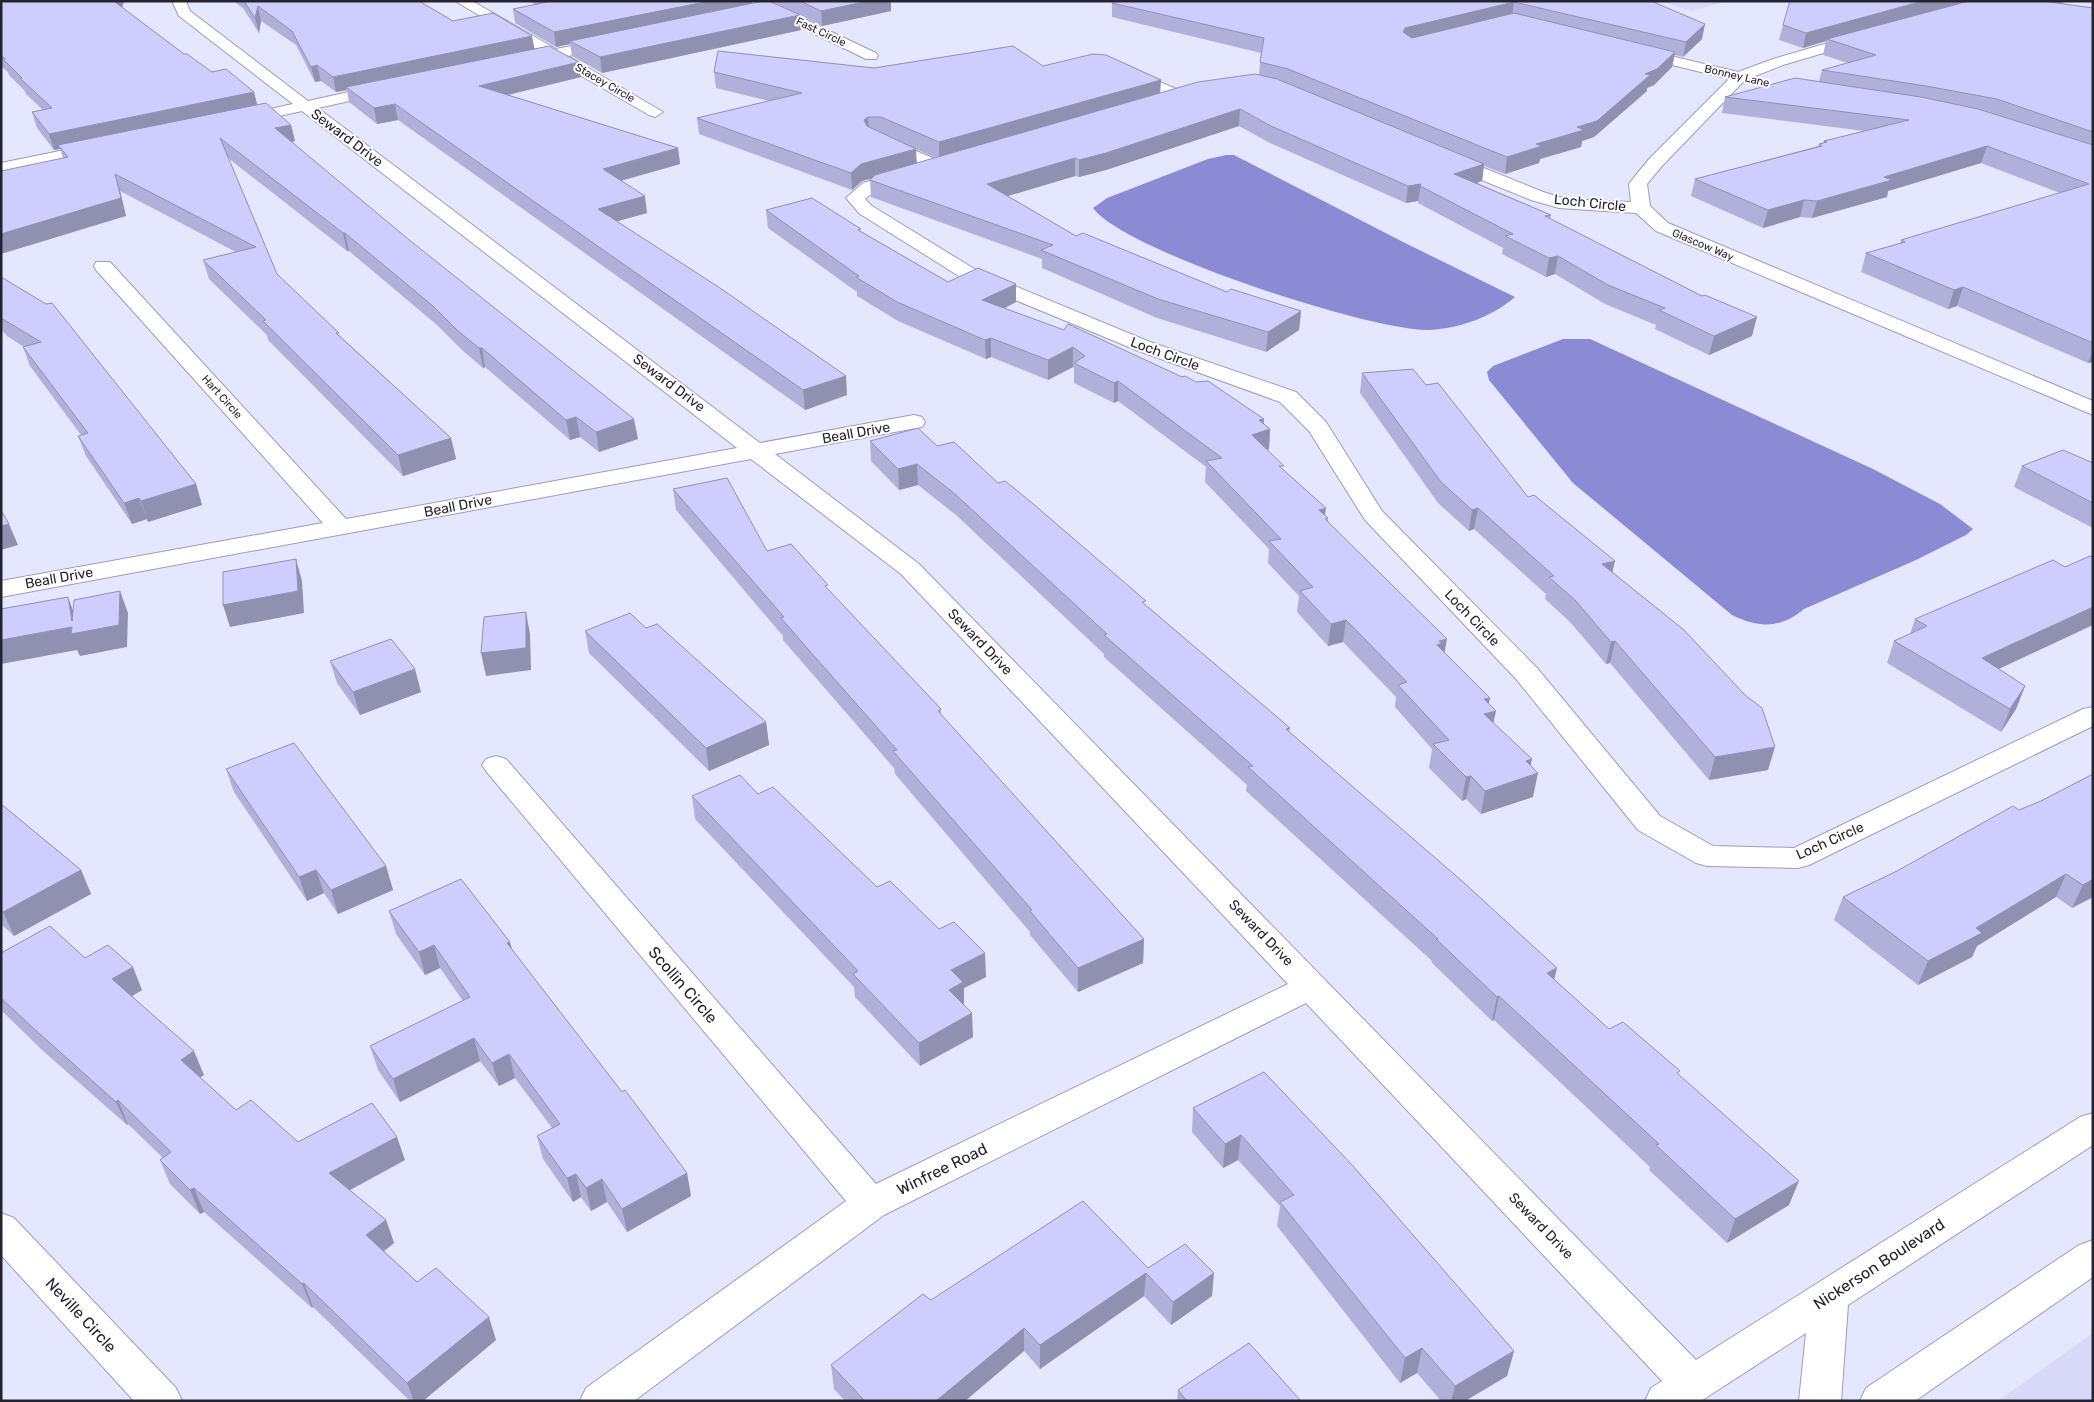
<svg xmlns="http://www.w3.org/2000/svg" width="2094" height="1402" font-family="Rubik,sans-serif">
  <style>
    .built { fill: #d8d9f8 }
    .water { fill: #8b8ad4 }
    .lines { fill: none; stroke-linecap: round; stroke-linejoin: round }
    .minor-casing { stroke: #9c9dba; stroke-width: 2 }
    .minor { fill: #fff; fill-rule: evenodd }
    .wall { fill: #b0b1da; fill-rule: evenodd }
    .shaded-wall { fill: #9090b1 }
    .building { fill: #cdcefd; stroke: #9090b1 }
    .labels { text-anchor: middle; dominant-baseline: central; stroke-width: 4; stroke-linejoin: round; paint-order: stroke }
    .far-street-label { font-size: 11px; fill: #242430; stroke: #fff }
    .street-label { font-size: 14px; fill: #242430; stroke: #fff }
    .near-street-label { font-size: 16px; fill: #242430; stroke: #fff }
  </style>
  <rect width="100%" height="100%" fill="#e5e6ff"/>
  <g class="built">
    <polygon points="1661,1 1729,1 1691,11"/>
    <polygon points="2093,1333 2093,1401 1998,1401"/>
  </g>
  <g class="water">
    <path d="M1226,155h8l171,88 110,54c-23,20 -57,32 -87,33 -57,1 -304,-79 -335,-122l14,-10 101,-39z"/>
    <path d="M1563,339h27l283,130 67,35 33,25 -7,6 -50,25 -112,49c-24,20 -45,19 -72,6l-159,-132 -84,-103 -2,-8 6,-6z"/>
  </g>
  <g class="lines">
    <g class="minor-casing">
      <g id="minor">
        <polygon points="172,1 186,1 190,11 308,101 385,84 390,86 393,89 390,92 318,108 760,443 914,415 922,417 925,422 922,427 775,454 919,564 1696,1360 2080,1117 2093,1113 2093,1145 1848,1305 1841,1401 1799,1401 1806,1333 1701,1401 1645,1401 1651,1388 1662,1381 1306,1003 884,1215 634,1401 580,1401 586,1388 846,1201 486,771 482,765 486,759 496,756 506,759 876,1184 1288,984 901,574 751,459 1,597 1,581 323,523 96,270 94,266 96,262 110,262 346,519 737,448 302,111 239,125 233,123 231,120 233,117 293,104 179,16"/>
        <polygon points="455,1 472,1 556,49 608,39 613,40 615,43 613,46 568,56 663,112 655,117 649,115 552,59 525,64 520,63 518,60 520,57 541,52"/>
        <polygon points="747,1 766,1 876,53 878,56 876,59 866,59"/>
        <polygon points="1862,33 1867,34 1869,37 1867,40 1783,65 1755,76 1761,80 1758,83 1743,82 1661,167 1647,184 1650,206 1668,223 2093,401 2093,415 1656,231 1636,213 1559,208 1531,200 1442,164 1440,160 1442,156 1454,156 1543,192 1566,199 1631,202 1629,184 1632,180 1649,159 1729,79 1632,55 1630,52 1632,49 1637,48 1738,72 1773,59"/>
        <polygon points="1126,68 1186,93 1188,96 1186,99 1174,99 1121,76 1118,73"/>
        <polygon points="883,137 942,162 944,166 942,170 930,170 877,145 875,142 877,139"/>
        <polygon points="99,143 105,144 107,148 105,152 1,173 1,163"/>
        <polygon points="905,171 911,172 914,176 911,180 875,191 865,199 872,206 976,270 1150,342 1296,392 1326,422 1382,511 1537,668 1660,816 1713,846 1794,848 2083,709 2093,707 2093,726 1809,865 1798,868 1707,866 1696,863 1638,830 1517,680 1365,520 1309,431 1280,402 1136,350 962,278 860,214 846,198 863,183"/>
        <polygon points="1,1213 14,1218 176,1388 182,1401 134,1401 1,1255"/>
        <polygon points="2093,1240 2093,1277 1915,1401 1860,1401 1866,1388 2079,1245"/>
      </g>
    </g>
    <use href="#minor" class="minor"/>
  </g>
  <g class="wall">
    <polygon points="1,1 124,1 122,8 184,54 212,72 254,92 257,105 291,125 295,141 291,142 638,439 599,452 580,437 570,440 485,367 483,368 462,350 437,325 349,251 347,251 228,158 277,274 340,336 451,438 456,459 403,476 268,340 267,335 209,279 203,260 236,252 120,191 126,216 63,158 60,149 54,150 37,128 32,112 43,110 26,94 24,90 9,75 8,72 1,66"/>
    <polygon points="236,1 419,1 453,21 535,49 581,77 508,95 678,148 680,164 621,181 647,213 617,221 847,395 805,410 398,120 377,124 349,102 347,90 336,92 321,81 315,82 296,45 261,21 259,33 243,8 236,3"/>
    <polygon points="529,1 752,1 752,4 800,15 801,30 602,73 572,56 570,44 556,47 515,23 513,9 536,5"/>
    <polygon points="771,1 891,1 891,11 822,26"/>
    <path d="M1112,1h539l51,38 -19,18 -8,-2 -3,12 -18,18 -7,3v3l-53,46 -12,4 -1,6 -41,12 -1,4 -34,11 -21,-8 -2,15 -5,2 74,32 -1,4 202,117 -43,19 -54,-26 1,-4 -51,-21 -50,-30 -9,3 -44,-23 1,-6 -85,-45v-2l-12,2 -136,-60 -31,-17 -133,44 -27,7 -4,-1 -68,20 69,40 151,56 74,19 -2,19 -33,22 -109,-34 -115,-50v-9l-171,-62 -1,-17v-1l-8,2 -10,9 -153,-56 -2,-16 72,-17 -53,-13 -2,-16 160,-4 169,-2 118,27 98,-18 2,-22 -149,-36zM911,147l25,11 -19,5z"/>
    <polygon points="2058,3 2093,8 2093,362 2088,363 1957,306 1948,309 1861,272 1866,253 1900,243 1901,240 2060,193 1981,163 1888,191 1887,197 1812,218 1800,217 1763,228 1691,196 1695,179 1818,146 1819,144 1823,143 1824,141 1864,131 1722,113 1725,97 1819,81 1822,70 1848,63 1823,55 1826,41 1803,48 1779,40 1783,25"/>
    <polygon points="766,210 862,232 948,282 1016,302 1005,308 1264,419 1264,424 1270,429 1269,449 1267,450 1283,470 1328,518 1328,521 1489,704 1493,723 1531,766 1533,797 1481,814 1466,799 1462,801 1429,768 1432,749 1395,707 1396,697 1343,642 1328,646 1297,612 1299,596 1268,563 1269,549 1205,482 1206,467 1118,401 1114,403 1074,383 1074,368 1073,367 1048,380 991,357 986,359 898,321 857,296 857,292 768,228"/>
    <polygon points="1,277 196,484 202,505 148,522 147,519 132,524 86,456 78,436 81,435 30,366 23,347 24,347 7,336 1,329"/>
    <polygon points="1362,373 1426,385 1528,497 1612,572 1768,770 1709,780 1610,663 1606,664 1570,622 1545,599 1546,594 1474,529 1469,531 1438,503 1360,393"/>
    <polygon points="870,441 937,446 998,483 1145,605 1290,728 1289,732 1554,980 1609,1029 1679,1075 1789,1205 1727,1243 1649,1170 1650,1167 1494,1020 1492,1021 1432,963 1432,961 1246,791 1247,785 1104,657 1104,654 956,515 918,485 899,490 871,461"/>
    <polygon points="2093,463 2093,528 2014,487 2022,466"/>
    <polygon points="673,489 767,551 828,590 941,709 941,715 1144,939 1143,963 1078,992 1030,935 1030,932 895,774 894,768 809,670 783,640 783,636 676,510"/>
    <polygon points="1915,619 1998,669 2025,686 2016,709 2001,732 1887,663 1894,641 1910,634"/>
    <polygon points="646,628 766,722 769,745 709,771 589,653 585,631"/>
    <polygon points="330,661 421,692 360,715 337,683"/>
    <polygon points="226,769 386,866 393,890 338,914 324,893 307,901 234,792"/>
    <polygon points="2093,774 2093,897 2072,908 2056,897 1977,946 1972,957 1918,985 1834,920 1843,897 1897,871 2019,810 2041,801"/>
    <polygon points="758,794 877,887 986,977 964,988 964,1005 973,1037 920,1066 855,997 854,987 695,819 692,796"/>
    <polygon points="1,804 81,870 91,894 14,936 1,924"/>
    <polygon points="389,911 513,951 622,1092 687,1173 691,1196 627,1232 607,1202 591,1211 581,1197 573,1202 543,1159 537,1136 552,1128 515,1078 499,1086 480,1061 400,1102 378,1070 370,1046 463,1001 440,968 425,975 396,934"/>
    <polygon points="1,953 85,958 142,990 132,996 204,1075 200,1077 236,1110 298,1142 405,1160 350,1190 386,1220 394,1243 384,1251 417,1282 496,1340 423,1401 410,1401 313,1307 312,1308 204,1212 200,1214 170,1184 160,1160 163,1158 128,1124 127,1125 42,1050 1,1010"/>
    <polygon points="1264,1072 1514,1351 1507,1376 1465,1401 1441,1401 1417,1373 1400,1383 1277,1226 1280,1206 1238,1160 1223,1168 1192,1132 1193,1108"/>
    <polygon points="1148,1268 1212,1296 1171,1325 1144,1296 1040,1369 1024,1351 965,1401 845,1401 834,1389 831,1365 931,1300"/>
    <polygon points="1178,1390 1301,1401 1177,1401"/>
  </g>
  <g class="shaded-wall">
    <polygon points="115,1 124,1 119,17"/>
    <polygon points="710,1 752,1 752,7 570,41 570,44 556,47 554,32"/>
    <polygon points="869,1 891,1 891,11 822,26 821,11"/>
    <polygon points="1923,1 1971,1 1827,39 1826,41 1803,48 1806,33"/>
    <polygon points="2028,1 2073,1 2027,7"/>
    <polygon points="1514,2 1512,16 1403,43 1403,32 1405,28"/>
    <polygon points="258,6 261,21 259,33 255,18"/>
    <polygon points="800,15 801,30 602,73 600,57"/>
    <polygon points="1705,24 1702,39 1683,57 1686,42"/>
    <polygon points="532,36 535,51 346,87 347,90 336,92 333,77"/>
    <polygon points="1675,52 1672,67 1654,85 1647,88 1647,91 1594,137 1582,141 1581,147 1540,159 1539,163 1505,174 1507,157 1536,144 1577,127"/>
    <polygon points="579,62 581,77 482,101 479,86"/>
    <polygon points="317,65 321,81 315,82 311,67"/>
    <polygon points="1161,80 1160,96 939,159 939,142"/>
    <polygon points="254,92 258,108 58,145 60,149 54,150 49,134"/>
    <polygon points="395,104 398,120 377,124 374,108"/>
    <polygon points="1240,109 1239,126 1106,170 1079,177 1079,160"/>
    <polygon points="868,117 869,133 864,120"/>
    <polygon points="291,125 295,141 279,145 275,128"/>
    <polygon points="1987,146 1981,163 1888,191 1887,197 1812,218 1817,201 1884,177"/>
    <polygon points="678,148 680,164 605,185 603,169"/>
    <polygon points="916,149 917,166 862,181 852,190 851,173 861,164"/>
    <polygon points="1075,158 1075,176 988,202 987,184"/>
    <polygon points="1484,164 1482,181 1452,191 1454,174"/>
    <polygon points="115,174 120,191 126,216 1,254 1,234"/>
    <polygon points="1421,184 1418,201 1406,203 1408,186"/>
    <polygon points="645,196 647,213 600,226 598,209"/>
    <polygon points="1804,200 1800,217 1763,228 1768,210"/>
    <polygon points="343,233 345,233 349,251 347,251"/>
    <polygon points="1558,256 1555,274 1546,277 1549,258"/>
    <polygon points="1016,284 1016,302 983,319 982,300"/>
    <polygon points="1963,287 1957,306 1948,309 1954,290"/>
    <polygon points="1301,311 1299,330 1266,352 1268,332"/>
    <polygon points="1757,317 1752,336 1709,355 1714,336"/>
    <polygon points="991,338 991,357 986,359 985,340"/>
    <polygon points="1073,347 1073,367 1048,380 1048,360"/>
    <polygon points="479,348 482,348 485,367 483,368"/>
    <polygon points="2093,350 2093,362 2088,363"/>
    <polygon points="846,376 847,395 805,410 803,390"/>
    <polygon points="1118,381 1118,401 1114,403 1114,383"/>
    <polygon points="576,417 580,437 570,440 566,420"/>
    <polygon points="634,419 638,439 599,452 596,432"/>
    <polygon points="1264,419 1263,431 1270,429 1269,449 1250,455 1252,435 1259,420"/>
    <polygon points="451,438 456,459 403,476 398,455"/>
    <polygon points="917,464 918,485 899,490 898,469"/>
    <polygon points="196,484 202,505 148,522 141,501"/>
    <polygon points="139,498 147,519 132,524 124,503"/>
    <polygon points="1326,508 1323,529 1319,510"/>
    <polygon points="1478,508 1474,529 1469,531 1472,510"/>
    <polygon points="9,524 18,545 1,550 1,526"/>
    <polygon points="296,559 302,581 304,613 230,627 223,605"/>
    <polygon points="1615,561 1610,583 1602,564"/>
    <polygon points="120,591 128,613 127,647 80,656 77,650 1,664 1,640 72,621 68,597 76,619"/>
    <polygon points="2093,607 2093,625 1973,681 1982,658"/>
    <polygon points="526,612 530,634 531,670 486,676 481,653"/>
    <polygon points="1346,620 1343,642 1328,646 1331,624"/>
    <polygon points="1447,639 1443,661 1437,645 1439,641"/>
    <polygon points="1615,641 1610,663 1606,664 1611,642"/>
    <polygon points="415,669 421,692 360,715 353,692"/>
    <polygon points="2025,686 2016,709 2001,732 2010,709"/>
    <polygon points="1490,698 1487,713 1496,711 1491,734 1480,737 1484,699"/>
    <polygon points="766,722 769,745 709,771 706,748"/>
    <polygon points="1775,747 1768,770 1709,780 1715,757"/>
    <polygon points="1532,759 1528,777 1538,773 1533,797 1481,814 1485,791 1526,761"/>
    <polygon points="1471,776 1466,799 1462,801 1466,777"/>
    <polygon points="386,866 393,890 338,914 331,890"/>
    <polygon points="81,870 91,894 14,936 3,912"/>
    <polygon points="316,870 324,893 307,901 299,877"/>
    <polygon points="2066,874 2056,897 1977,946 1972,957 1918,985 1928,961 1976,928"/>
    <polygon points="2093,879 2093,897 2072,908 2083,885"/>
    <polygon points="1144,939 1143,963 1078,992 1078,968"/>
    <polygon points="510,942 516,964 507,943"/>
    <polygon points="434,945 440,968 425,975 419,952"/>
    <polygon points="985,953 986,977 964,988 964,1006 949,990 951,970"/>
    <polygon points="133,967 142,990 122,1002 112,979"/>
    <polygon points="1557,968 1551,992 1547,973"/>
    <polygon points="1499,996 1494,1020 1492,1021 1497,997"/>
    <polygon points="972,1013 973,1037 920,1066 919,1043"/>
    <polygon points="474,1038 480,1061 400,1102 393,1079"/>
    <polygon points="194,1051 204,1075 191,1083 181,1060"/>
    <polygon points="509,1054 515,1078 499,1086 492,1063"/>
    <polygon points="118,1100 128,1124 127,1125 116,1102"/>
    <polygon points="1241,1135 1238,1160 1223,1168 1225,1144"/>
    <polygon points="397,1137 405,1160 337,1197 329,1173"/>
    <polygon points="687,1173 691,1196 627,1232 622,1209"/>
    <polygon points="576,1174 581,1197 573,1202 567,1178"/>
    <polygon points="602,1179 607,1202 591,1211 586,1188"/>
    <polygon points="1799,1181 1789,1205 1727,1243 1735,1219"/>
    <polygon points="194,1188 204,1212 200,1214 190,1190"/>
    <polygon points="386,1220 394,1243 374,1259 366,1235"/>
    <polygon points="1146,1273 1144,1296 1040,1369 1040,1345"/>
    <polygon points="1214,1273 1212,1296 1171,1325 1173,1302"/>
    <polygon points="304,1283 313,1307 312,1308 302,1284"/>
    <polygon points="489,1317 496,1340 423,1401 414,1401 407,1383"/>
    <polygon points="1024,1328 1024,1351 965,1401 936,1401"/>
    <polygon points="1422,1348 1417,1373 1400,1383 1405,1358"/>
    <polygon points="1514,1351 1507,1376 1465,1401 1451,1401 1455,1386"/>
  </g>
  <g class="building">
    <polygon points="1,1 115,1 115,2 184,54 187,54 212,72 226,69 254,92 49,134 32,112 52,108 20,78 22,78 4,60 5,59 1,55"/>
    <polygon points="244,1 419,1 453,21 493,13 532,36 333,77 317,65 311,67 292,31 258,6 255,18"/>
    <polygon points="552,1 710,1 554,32 513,9"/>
    <polygon points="763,1 769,1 800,15 600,57 570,41"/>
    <polygon points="800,1 869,1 821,11"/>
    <polygon points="1112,1 1651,1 1705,24 1686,42 1514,2 1405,28 1403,32 1412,38 1514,13 1675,52 1657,69 1645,74 1650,75 1597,121 1577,127 1584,130 1536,144 1542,146 1507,157 1288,69 1260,62 1264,38 1112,3"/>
    <polygon points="1790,1 1923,1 1806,33 1783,25"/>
    <polygon points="1969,1 2043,1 2093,8 2093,132 1997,99 1926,86 1822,70 1876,55 1827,39"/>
    <polygon points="549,46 579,62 479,86 678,148 603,169 645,196 598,209 720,288 846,376 803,390 395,104 374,108 346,87"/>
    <polygon points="1013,46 1043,66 1093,54 1106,55 1161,80 939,142 881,117 868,117 864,120 867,126 916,149 861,164 851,173 697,118 802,93 714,72 718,51 874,68"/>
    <polygon points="1255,74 1277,79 1484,164 1454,174 1551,215 1545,216 1702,296 1705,295 1757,317 1714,336 1659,310 1665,308 1608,285 1558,256 1549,258 1505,236 1513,234 1420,186 1421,184 1408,186 1271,126 1240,109 1106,153 1079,160 1075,158 987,184 1076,236 1083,233 1227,292 1231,289 1301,311 1268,332 1158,299 1041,250 1053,245 870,180 875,175 1198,82"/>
    <polygon points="1795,78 1921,97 1978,109 2093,145 2093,343 1963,287 1954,290 1866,253 1905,242 1901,240 2089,184 1987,146 1884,177 1892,180 1817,201 1804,200 1768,210 1695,179 1822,146 1819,144 1827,142 1824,141 1909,120 1725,97"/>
    <polygon points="266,103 291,125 275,128 408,239 634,419 596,432 576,417 566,420 482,348 479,348 458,331 433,306 345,233 343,233 220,138 277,274 339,333 336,333 451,438 398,455 263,321 266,320 203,260 256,247 115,174 121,198 1,234 1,171 68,157 58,145"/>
    <polygon points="812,198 861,229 858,230 948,282 978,268 1016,284 982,300 1064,330 1068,324 1182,377 1185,376 1196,382 1208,381 1264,419 1259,420 1270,429 1252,435 1284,466 1279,466 1326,508 1319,510 1328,518 1325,519 1447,639 1439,641 1442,643 1437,645 1490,698 1484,699 1496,711 1484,714 1532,759 1526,761 1538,773 1485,791 1471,776 1466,777 1433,744 1449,740 1398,685 1407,682 1346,620 1331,624 1300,591 1313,587 1269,541 1281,539 1206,461 1222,458 1118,381 1114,383 1074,363 1085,356 1073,347 1048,360 991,338 985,340 897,302 856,277 859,276 766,210"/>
    <polygon points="1,277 46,304 52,303 196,484 141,501 139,498 124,503 78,436 88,433 23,347 41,342 1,318"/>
    <polygon points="1413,369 1426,385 1438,383 1528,497 1534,495 1615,561 1602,564 1684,630 1745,695 1762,708 1775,747 1715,757 1615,641 1611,642 1575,600 1549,577 1554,576 1478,508 1472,510 1441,482 1362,373"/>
    <polygon points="918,428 937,446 954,442 998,483 1005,481 1031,502 1146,601 1142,602 1290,728 1286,729 1462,881 1557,968 1547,973 1609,1029 1623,1022 1680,1071 1677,1073 1799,1181 1735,1219 1656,1145 1659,1144 1499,996 1497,997 1436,939 1438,939 1248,767 1253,766 1104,635 1107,634 955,494 917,464 898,469 870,441"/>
    <polygon points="2063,450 2093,463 2093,503 2022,466"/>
    <polygon points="727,478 767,551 791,544 828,585 825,586 941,709 938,711 1144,939 1078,968 1030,911 1032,910 893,751 897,750 807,648 781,618 784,617 673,489"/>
    <polygon points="1,510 9,524 1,526"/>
    <polygon points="2090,556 2093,557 2093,607 1982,658 2025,686 2010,709 1894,641 1927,626 1915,619 2053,560 2065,567"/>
    <polygon points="296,559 298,591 223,605 223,572"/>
    <polygon points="120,591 119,625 71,634 72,627 1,640 1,609 68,597 72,621 74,600"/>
    <polygon points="526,612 526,648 481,653 484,617"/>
    <polygon points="630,613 646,628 657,624 766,722 706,748 585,631"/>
    <polygon points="391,639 415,669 353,692 330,661"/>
    <polygon points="294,743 386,866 331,890 316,870 299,877 226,769"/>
    <polygon points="2093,774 2093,879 2083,885 2066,874 1976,928 1982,933 1928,961 1843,897 1897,871 2013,806 2019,810 2041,801"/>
    <polygon points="740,775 758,794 773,787 877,887 890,881 939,929 954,922 985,953 951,970 963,982 949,990 972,1013 919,1043 853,974 858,971 692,796"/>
    <polygon points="1,804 81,870 3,912 1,910"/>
    <polygon points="461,879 510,942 507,943 622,1092 625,1090 687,1173 622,1209 602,1179 586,1188 576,1174 567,1178 537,1136 560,1124 509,1054 492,1063 474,1038 393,1079 370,1046 470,997 434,945 419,952 389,911"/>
    <polygon points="50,926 85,958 108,945 133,967 112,979 194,1051 181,1060 236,1110 251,1100 298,1142 372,1103 397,1137 329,1173 386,1220 366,1235 417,1282 436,1268 489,1317 407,1383 304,1283 302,1284 194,1188 190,1190 160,1160 171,1152 118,1100 116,1102 31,1026 1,998 1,953"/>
    <polygon points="1264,1072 1353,1166 1514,1351 1455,1386 1422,1348 1405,1358 1280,1202 1294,1195 1241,1135 1225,1144 1193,1108"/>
    <polygon points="1083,1201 1148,1268 1185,1244 1214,1273 1173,1302 1146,1273 1040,1345 1024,1328 936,1401 865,1401 831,1365 923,1294 931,1300"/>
    <polygon points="1249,1343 1301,1401 1187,1401 1178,1390"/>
  </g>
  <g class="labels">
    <g class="far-street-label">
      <text transform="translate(821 32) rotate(25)">Fast Circle</text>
      <text transform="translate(1737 76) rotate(13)">Bonney Lane</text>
      <text transform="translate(605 83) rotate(30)">Stacey Circle</text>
      <text transform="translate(1703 245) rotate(23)">Glascow Way</text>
      <text transform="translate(222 397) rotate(48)">Hart Circle</text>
    </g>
    <g class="street-label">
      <text transform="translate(347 138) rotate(37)">Seward Drive</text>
      <text transform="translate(1590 203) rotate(6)">Loch Circle</text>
      <text transform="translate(1165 354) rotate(20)">Loch Circle</text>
      <text transform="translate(669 383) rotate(37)">Seward Drive</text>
      <text transform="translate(856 433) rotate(-10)">Beall Drive</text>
      <text transform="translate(458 506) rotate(-11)">Beall Drive</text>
      <text transform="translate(59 578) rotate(-10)">Beall Drive</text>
      <text transform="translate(1472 618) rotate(46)">Loch Circle</text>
      <text transform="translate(980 642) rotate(46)">Seward Drive</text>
      <text transform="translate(1830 841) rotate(-24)">Loch Circle</text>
      <text transform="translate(1261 933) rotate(46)">Seward Drive</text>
      <text transform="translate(1541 1226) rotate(46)">Seward Drive</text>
    </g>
    <g class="near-street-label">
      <text transform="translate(683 985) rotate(49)">Scollin Circle</text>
      <text transform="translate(942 1169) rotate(-26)">Winfree Road</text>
      <text transform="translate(1879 1264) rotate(-33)">Nickerson Boulevard</text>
      <text transform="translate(81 1315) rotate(47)">Neville Circle</text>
    </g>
  </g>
  <rect width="2094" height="1402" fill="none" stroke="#242430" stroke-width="5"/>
</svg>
